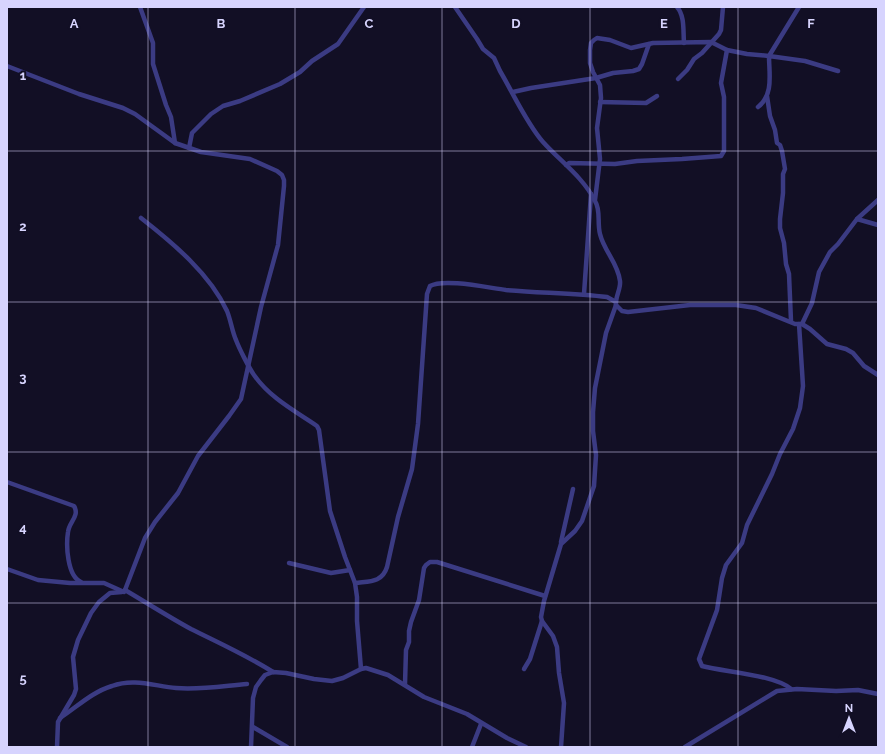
<svg xmlns="http://www.w3.org/2000/svg" width="885" height="754" font-family="Raleway,sans-serif">
  <style>
    .lines { fill: none; stroke-linecap: round; stroke-linejoin: round }
    .minor { stroke: #3b3b83; stroke-width: 4.5 }
    .grid { fill: none; stroke: #d7d4fe; stroke-width: 1; stroke-opacity: 0.55 }
    .grid-label { font-size: 13px; text-anchor: middle; font-weight: bold; fill: #d7d4fe; stroke: #120f25; stroke-width: 4; stroke-linejoin: round; paint-order: stroke }
  </style>
  <rect width="100%" height="100%" fill="#120f25"/>
  <g class="lines">
    <g class="minor">
      <path d="M455,7l22,32 6,10 11,9 6,13c13,22 27,53 43,71 17,19 40,35 52,59 6,9 2,22 5,33 4,17 18,29 20,47 1,8 -5,16 -4,24l-10,28 -11,55 -2,24v19l3,24 -2,31 -12,35 -7,10 -14,13 -17,57 -3,16 1,4 11,15 4,11 2,26 5,30 -3,44"/>
      <path d="M677,7c8,9 6,24 7,36"/>
      <polyline points="7,66 79,94 123,108 135,114 175,143"/>
      <polyline points="678,79 687,70 694,59 702,53 719,34 721,30 723,7"/>
      <polyline points="513,92 531,88 596,78 613,73 633,71 639,69 642,64 649,44"/>
      <polyline points="767,96 770,116 775,130 777,143 780,145 782,151 785,169 783,174 783,193 780,219 780,228 784,243 786,264 789,274 791,321"/>
      <polyline points="600,102 646,103 657,96"/>
      <path d="M758,107c16,-12 11,-34 11,-51l36,5 33,10"/>
      <polyline points="189,148 192,133 211,114 223,106 240,101 280,84 300,72 312,61 338,44 364,7"/>
      <polyline points="566,165 569,163 615,164 637,161 682,159 721,156 724,151 724,97 721,83 727,50"/>
      <polyline points="595,200 600,159 597,128 601,98 600,85 593,72 590,63 590,50 591,43 594,40 597,38 610,40 631,48 653,43 711,42 727,50 747,54 769,56 799,7"/>
      <path d="M141,218c32,25 69,56 86,93 4,10 5,20 9,29 3,8 13,28 18,35 16,23 41,36 63,51l2,4 11,81 15,46 10,26 2,14v24l4,48"/>
      <polyline points="857,219 878,225"/>
      <polyline points="584,294 591,194"/>
      <polyline points="616,305 622,311 628,312 690,305 736,305 756,308 795,324 802,324 810,329 827,344 846,349 853,353 864,366 878,375"/>
      <polyline points="802,324 812,303 819,272 830,252 838,244 857,219 878,200"/>
      <path d="M7,482l67,24c6,10 -5,16 -6,26 -2,13 -1,44 13,50"/>
      <polyline points="561,542 573,489"/>
      <polyline points="289,563 331,573 350,570"/>
      <path d="M7,569l31,11 32,3h34l20,9 1,-2c22,13 44,27 66,39 28,14 55,26 82,43"/>
      <path d="M355,583c14,-2 27,0 32,-16l11,-50 14,-48 6,-45 9,-130 3,-8c14,-8 59,2 76,4 34,3 68,3 101,7l9,5"/>
      <polyline points="125,590 145,538 155,522 178,493 198,456 229,416 241,399 261,307 278,245 284,186 284,180 282,175 277,171 250,159 201,152 175,143 171,117 166,105 153,64 153,43 140,7"/>
      <polyline points="524,669 530,659 542,621"/>
      <polyline points="405,684 406,650 409,642 409,631 411,622 419,600 424,568 426,565 430,562 437,562 545,596"/>
      <path d="M791,689c-15,-14 -67,-17 -89,-23l-3,-7 18,-49 5,-32 4,-13 16,-22 5,-18 25,-51 8,-20 13,-25 7,-21 3,-22 -4,-62"/>
      <path d="M60,718c17,-11 32,-26 52,-32 22,-8 42,0 64,2 24,2 47,-2 71,-4"/>
      <polyline points="253,727 287,747"/>
      <polyline points="57,747 58,722 74,695 76,689 73,657 78,640 91,613 99,602 110,593 122,592"/>
      <polyline points="251,747 253,698 256,687 261,680 265,675 273,672 286,673 314,679 332,681 343,678 361,669 366,668 388,675 424,697 467,714 507,738 526,747"/>
      <polyline points="472,747 481,724"/>
      <polyline points="685,747 777,691 797,689 836,691 858,690 878,694"/>
    </g>
  </g>
  <path class="grid" d="M148,7v740M295,7v740M442,7v740M590,7v740M738,7v740M7,151h871M7,302h871M7,452h871M7,603h871"/>
  <g class="grid-label">
    <text x="74" y="28">A</text>
    <text x="221" y="28">B</text>
    <text x="369" y="28">C</text>
    <text x="516" y="28">D</text>
    <text x="664" y="28">E</text>
    <text x="811" y="28">F</text>
    <text x="23" y="80">1</text>
    <text x="23" y="231">2</text>
    <text x="23" y="382">3</text>
    <text x="23" y="532">4</text>
    <text x="23" y="683">5</text>
  </g>
  <rect width="885" height="754" fill="none" stroke="#d7d4fe" stroke-width="16"/>
  <g transform="translate(849 718)" stroke="#120f25" stroke-width="3" paint-order="stroke">
  <path d="M0-3L7 15L0 10L-7 15Z" fill="#d7d4fe"/>
  <text y="-6" font-size="11" font-weight="bold" text-anchor="middle" fill="#d7d4fe">N</text>
  </g>
</svg>
